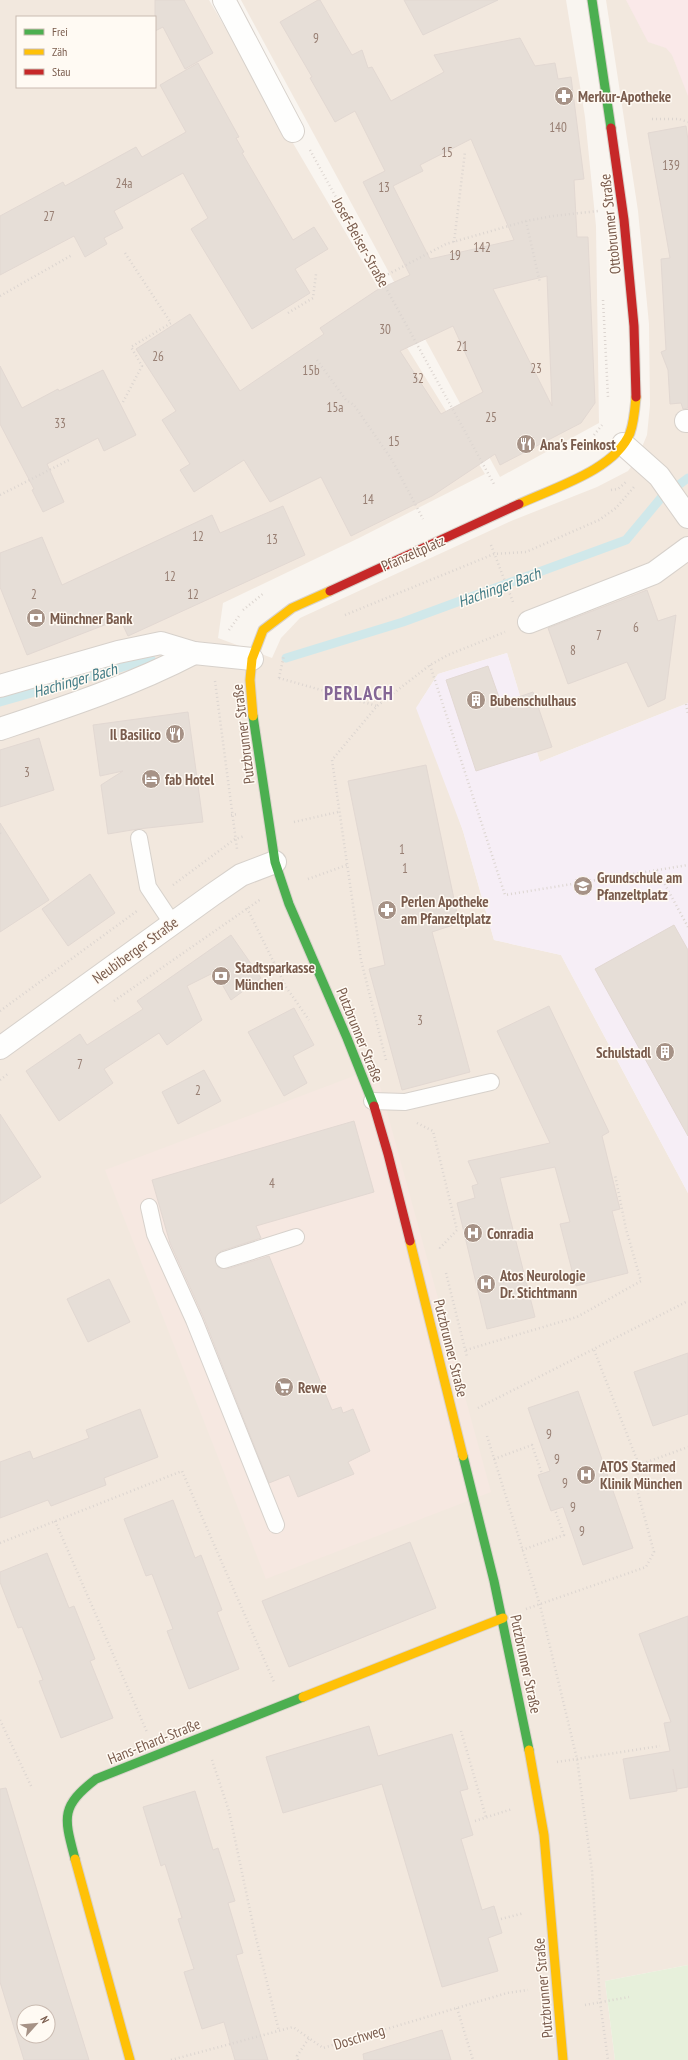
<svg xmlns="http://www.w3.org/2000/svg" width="688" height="2060" font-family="'PT Sans Narrow',sans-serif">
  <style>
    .residential { fill: #f2e8de; fill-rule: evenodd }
    .commercial { fill: #f6e8e1 }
    .education { fill: #f6eef6 }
    .medical { fill: #fae9e9 }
    .green { fill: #e7f0db }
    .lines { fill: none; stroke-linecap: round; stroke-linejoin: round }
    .stream { stroke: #d0e8ea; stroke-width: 9 }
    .building { fill: #e6ded7; stroke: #e2d8d2; fill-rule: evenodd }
    .lane-casing { stroke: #d7d1cb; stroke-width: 18 }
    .street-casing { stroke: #d7d1cb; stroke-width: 24 }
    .fast-casing { stroke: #d9d2cb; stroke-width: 11 }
    .slow-casing { stroke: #d9d2cb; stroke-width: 11 }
    .jam-casing { stroke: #d9d2cb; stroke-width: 11 }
    .path { stroke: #dcd5d0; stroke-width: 2.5; stroke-dasharray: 1 3; stroke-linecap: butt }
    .lane { stroke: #fefefd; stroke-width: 16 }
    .street { stroke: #fefefd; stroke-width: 22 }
    .fast { stroke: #4caf50; stroke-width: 9 }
    .slow { stroke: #ffc107; stroke-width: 9 }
    .jam { stroke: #c62828; stroke-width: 9 }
    .labels { text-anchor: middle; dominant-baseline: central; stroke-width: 3; stroke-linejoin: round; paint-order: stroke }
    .number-label { font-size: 13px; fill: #977e72 }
    .poi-label { font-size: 15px; font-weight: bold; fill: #7a5c4d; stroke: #fffaf3; text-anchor: start }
    .street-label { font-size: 15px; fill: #7a5c4d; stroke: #fffaf3 }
    .water-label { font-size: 16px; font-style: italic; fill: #437c86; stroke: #fffaf3 }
    .district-label { font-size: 19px; font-weight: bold; letter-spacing: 1px; fill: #846695; stroke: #fffaf3 }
  </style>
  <rect width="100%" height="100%" fill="#f9f5f0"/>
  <g class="residential">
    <path d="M0,0h209l175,298 -4,6 105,170 -126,64 -136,65 -5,35 54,20 9,-20 19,-20 211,-97 86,-34 31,-16 9,-12 10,-24 3,-30 -1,-81 -11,-113 -32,-211h82v703l-148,59 -33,-109 -69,21 -18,28 43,129 31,109 67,15 127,238v772l-83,16 10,79h-615zM17,17h138v70h-138zM24,2012h24v24h-24z"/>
    <polygon points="241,0 566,0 585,117 596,226 599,423 500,477"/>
  </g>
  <polygon class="commercial" points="375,1068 491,1492 266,1579 105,1170"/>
  <polygon class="education" points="507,653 540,762 688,703 688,1193 561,955 494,940 463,831 416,708 438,674"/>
  <polygon class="medical" points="626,0 688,0 688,96 672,55 666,48 648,42"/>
  <polygon class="green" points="688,1965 688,2060 615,2060 605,1981"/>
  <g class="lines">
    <g class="stream">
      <polyline points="286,658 403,622 626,540 661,498 688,478"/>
      <polyline points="0,702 151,659"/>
    </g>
  </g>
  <g class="building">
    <polygon points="155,0 184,0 213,53 185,69 163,27 155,31"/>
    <path d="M318,0h2l32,55 10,-5 6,18 4,-1 19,34 53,-29 -10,-17 86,-17 15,28 20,-3 3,16 13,-2 13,102 -10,1 3,57h11l7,166 -14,20 -81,42 -5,-11 -63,42 -81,40 -30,-59 -51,25 -26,-42 -50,32 -14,-22 10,-6 -28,-44 14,-9 -40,-62 54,-35 50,77 84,-57 -4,-6 57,-38 33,-15 -47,-93 22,-11 -30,-60 -20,11 -25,-44 2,-1 -32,-55zM471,139l43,101 -84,19 -37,-73 30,-15 -3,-6zM547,276l5,130 -59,-117zM453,326l30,66 -42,22 -41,-63z"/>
    <polygon points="404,0 498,0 423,35"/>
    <polygon points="198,63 239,137 236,138 244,152 242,153 293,240 314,227 328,249 295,269 310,293 252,329 191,229 208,218 183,173 114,211 123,228 104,238 107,244 85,257 74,236 0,275 0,216 63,182 65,186 136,147 142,157 186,132 160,85"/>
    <polygon points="686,126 688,140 688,408 683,409 681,403 670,404 668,370 661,352 666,350 661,259 670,258 648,133"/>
    <polygon points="0,366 22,408 58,389 59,391 103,370 136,435 104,451 98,438 47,464 64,502 43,512 32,490 34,489 0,424"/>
    <polygon points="283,506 305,555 128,636 120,619 27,655 0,587 0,553 42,537 62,585 212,515 220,533"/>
    <polygon points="647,590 658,621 676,615 665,699 648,707 627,662 568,684 548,628"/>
    <polygon points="488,666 501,703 533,692 552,747 476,771 446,680"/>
    <polygon points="188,712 203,822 138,829 108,834 101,785 123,771 100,776 93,725"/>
    <polygon points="39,738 54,790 0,807 0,750"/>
    <polygon points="426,765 459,923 432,932 470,1072 402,1090 369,969 385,965 348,781"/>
    <polygon points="0,823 49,900 0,932"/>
    <polygon points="90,874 115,913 68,946 42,909"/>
    <polygon points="674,925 688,950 688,1136 595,969"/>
    <polygon points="231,935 261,978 231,1000 215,972 187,986 202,1020 167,1045 159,1033 104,1069 113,1083 59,1121 26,1071 80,1034 87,1045 143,1009 137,1001"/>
    <polygon points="549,1006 609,1132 602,1136 620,1209 612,1211 628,1273 576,1286 560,1224 570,1222 555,1167 500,1178 535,1317 487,1329 457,1203 475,1198 472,1186 478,1184 468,1161 550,1143 497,1031"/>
    <polygon points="294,1008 314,1045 293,1056 307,1083 284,1096 248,1032"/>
    <polygon points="204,1070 221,1101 178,1124 162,1092"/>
    <polygon points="0,1114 41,1177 0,1204"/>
    <polygon points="354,1121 374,1192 256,1226 261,1238 221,1251 215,1258 218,1267 227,1269 269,1256 332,1410 341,1407 343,1413 353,1409 370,1451 348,1462 354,1474 298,1497 289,1475 269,1483 203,1316 170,1243 152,1180"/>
    <polygon points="109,1279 130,1322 88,1342 67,1299"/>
    <polygon points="688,1353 688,1414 653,1426 634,1372"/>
    <polygon points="578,1391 633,1548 583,1565 563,1507 551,1511 538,1475 550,1471 528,1408"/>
    <polygon points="140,1409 158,1457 104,1478 106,1485 51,1506 48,1500 0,1518 0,1462 30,1451 33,1459 89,1438 86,1430"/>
    <polygon points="173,1500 195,1558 201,1555 222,1610 217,1612 239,1669 189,1689 167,1631 173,1629 152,1574 146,1576 124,1519"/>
    <polygon points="410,1542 436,1608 289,1667 262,1601"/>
    <polygon points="47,1553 69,1608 74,1606 80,1621 95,1659 90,1661 113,1718 61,1738 39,1681 43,1680 22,1627 18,1628 0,1582 0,1572"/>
    <polygon points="688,1616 688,1787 677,1789 673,1769 677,1791 630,1799 623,1759 670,1751 664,1723 671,1722 639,1634"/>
    <polygon points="369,1726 378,1756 452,1734 468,1789 460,1791 473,1835 461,1839 482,1910 494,1906 502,1933 488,1938 498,1971 442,1987 382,1784 283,1813 266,1757"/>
    <path d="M6,1788l55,182 28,90h-65l-24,-78v-193zM24,2012h24v24h-24z"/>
    <polygon points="195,1791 213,1850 218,1848 235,1901 228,1903 243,1953 236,1955 268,2060 235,2060 224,2022 202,2029 184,1972 194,1969 178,1919 182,1918 165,1864 161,1866 143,1807"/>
    <polygon points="442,2030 451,2060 364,2060 363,2054"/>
  </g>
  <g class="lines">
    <g class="lane-casing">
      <g id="lane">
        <polyline points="139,838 148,887 172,923"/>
        <polyline points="372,1101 405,1102 491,1082"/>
        <polyline points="149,1207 155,1234 194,1320 276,1525"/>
        <polyline points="224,1260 296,1237"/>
      </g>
    </g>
    <g class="street-casing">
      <g id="street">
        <polyline points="224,0 293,131"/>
        <polyline points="686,421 688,421"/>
        <polyline points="623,444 659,476 688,517"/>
        <polyline points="529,622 654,573 688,548"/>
        <polyline points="0,686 118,652 161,643 194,653 252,659"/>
        <path d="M0,729c66,-22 133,-44 194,-76"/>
        <polyline points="0,1048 212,895 241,875 275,862"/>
      </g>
    </g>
    <g class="fast-casing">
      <g id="fast">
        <polyline points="592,0 611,128"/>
        <polyline points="253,716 275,862 289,904 347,1038 374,1106"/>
        <polyline points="463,1456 494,1581 529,1750"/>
        <path d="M75,1859c-11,-42 -15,-52 21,-80l207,-82"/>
      </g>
    </g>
    <g class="slow-casing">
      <g id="slow">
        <path d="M519,504c34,-16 96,-34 111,-71 4,-11 5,-25 6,-36"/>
        <polyline points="253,716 250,680 252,659 263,630 292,608 330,591"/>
        <polyline points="410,1241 463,1456"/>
        <polyline points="303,1697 503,1618"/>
        <polyline points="529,1750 544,1835 563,2060"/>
        <polyline points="75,1859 130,2060"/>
      </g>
    </g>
    <g class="jam-casing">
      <g id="jam">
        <polyline points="611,128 624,220 634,326 636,397"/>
        <polyline points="330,591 519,504"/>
        <polyline points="374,1106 388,1154 410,1241"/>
      </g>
    </g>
    <g class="path">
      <polyline points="652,119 679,119 688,122"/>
      <polyline points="310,150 495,486"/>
      <polyline points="526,221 540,283"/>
      <polyline points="454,242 465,152"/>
      <polyline points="381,278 446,244 526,221 553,216 598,211"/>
      <polyline points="0,296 72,255"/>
      <polyline points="603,300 608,397"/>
      <polyline points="288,313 313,298 316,274"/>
      <polyline points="317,360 346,400 354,405 392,460 423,519"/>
      <polyline points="123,402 142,366 131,347 171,323 125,253"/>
      <polyline points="594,435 602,425"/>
      <polyline points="611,490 618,489 627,481"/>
      <polyline points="0,495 69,460"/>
      <polyline points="491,545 513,602"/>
      <polyline points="243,610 264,593"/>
      <polyline points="345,615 494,554 526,552 599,520 616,508 634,487"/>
      <polyline points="229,630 239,616"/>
      <polyline points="430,665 505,895 688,865"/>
      <polyline points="279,678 284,655"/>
      <polyline points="279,678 377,706"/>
      <polyline points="215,681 237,849"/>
      <polyline points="686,704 688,714"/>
      <polyline points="231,815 238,814"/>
      <polyline points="294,822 338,812"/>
      <polyline points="0,833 2,836"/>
      <polyline points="657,870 688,927"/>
      <polyline points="308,879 347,865"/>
      <polyline points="173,885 235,839 245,836"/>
      <polyline points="247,908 286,987 309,1020"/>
      <polyline points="114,1001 261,899"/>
      <polyline points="0,1011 137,911"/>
      <polyline points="386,1060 361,960 332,760 377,706 430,665 448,655 505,632"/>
      <polyline points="0,1080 9,1073"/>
      <polyline points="417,1123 433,1131 457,1230 440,1248 441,1250"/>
      <polyline points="446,1273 467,1357"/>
      <polyline points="466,1350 577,1317 641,1281 626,1229 615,1175"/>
      <polyline points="478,1408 688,1301"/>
      <polyline points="487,1436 540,1605 577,1759 592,1871 600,2002 608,2060"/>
      <polyline points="494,1459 532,1445 542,1474"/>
      <polyline points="639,1465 688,1447"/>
      <polyline points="55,1521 147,1732"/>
      <polyline points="0,1543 182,1471 274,1682"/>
      <polyline points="522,1550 564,1535 555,1510"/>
      <polyline points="526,1609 646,1567 654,1552 636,1486 639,1465 594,1350"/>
      <polyline points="0,1720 32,1788"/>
      <polyline points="461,1731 486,1817"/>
      <polyline points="212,1760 229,1811 255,1934 279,2031"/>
      <polyline points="557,1762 660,1746"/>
      <polyline points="475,1821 512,1809"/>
      <polyline points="501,1919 524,1913"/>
      <polyline points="585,2005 629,1997"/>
      <polyline points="457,2008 473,2060"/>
      <polyline points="171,2060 293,2027 323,2048 507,1993 528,1990"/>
      <polyline points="298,2060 297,2056 309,2038"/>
    </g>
    <use href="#lane" class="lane"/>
    <use href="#street" class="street"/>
    <use href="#fast" class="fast"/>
    <use href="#slow" class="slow"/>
    <use href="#jam" class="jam"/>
  </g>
  <defs>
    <g id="pharmacy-disc" transform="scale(1)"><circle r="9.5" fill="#a69286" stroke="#fffaf3"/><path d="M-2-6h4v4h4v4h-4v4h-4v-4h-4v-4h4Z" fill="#fff"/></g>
    <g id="restaurant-disc" transform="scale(1)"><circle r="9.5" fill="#a69286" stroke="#fffaf3"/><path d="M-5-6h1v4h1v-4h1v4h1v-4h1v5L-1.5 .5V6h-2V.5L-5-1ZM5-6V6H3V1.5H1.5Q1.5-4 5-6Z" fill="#fff"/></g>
    <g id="bank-disc" transform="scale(1)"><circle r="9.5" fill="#a69286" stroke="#fffaf3"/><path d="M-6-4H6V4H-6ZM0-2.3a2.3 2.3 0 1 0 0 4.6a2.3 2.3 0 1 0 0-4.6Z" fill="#fff"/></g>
    <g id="building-disc" transform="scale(1)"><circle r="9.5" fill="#a69286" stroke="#fffaf3"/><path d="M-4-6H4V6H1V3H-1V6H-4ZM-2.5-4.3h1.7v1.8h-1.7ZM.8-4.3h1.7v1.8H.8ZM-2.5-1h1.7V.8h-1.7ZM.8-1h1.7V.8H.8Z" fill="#fff"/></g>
    <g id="hotel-disc" transform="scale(1)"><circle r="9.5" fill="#a69286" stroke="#fffaf3"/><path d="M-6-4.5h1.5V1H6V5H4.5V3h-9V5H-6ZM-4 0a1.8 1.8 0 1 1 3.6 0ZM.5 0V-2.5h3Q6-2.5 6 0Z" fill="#fff"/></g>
    <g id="school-disc" transform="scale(1)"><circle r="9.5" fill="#a69286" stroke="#fffaf3"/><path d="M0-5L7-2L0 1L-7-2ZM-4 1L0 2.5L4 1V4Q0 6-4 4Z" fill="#fff"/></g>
    <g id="hospital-disc" transform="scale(1)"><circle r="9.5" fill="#a69286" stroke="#fffaf3"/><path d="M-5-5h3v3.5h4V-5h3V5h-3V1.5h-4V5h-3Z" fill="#fff"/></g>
    <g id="supermarket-disc" transform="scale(1)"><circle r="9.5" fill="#a69286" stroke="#fffaf3"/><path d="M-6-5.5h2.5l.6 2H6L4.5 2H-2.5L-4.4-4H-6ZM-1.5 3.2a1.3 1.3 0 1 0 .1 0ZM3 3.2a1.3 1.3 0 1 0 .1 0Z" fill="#fff"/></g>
  </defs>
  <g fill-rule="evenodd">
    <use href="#pharmacy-disc" x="564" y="96"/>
    <use href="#restaurant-disc" x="526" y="444"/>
    <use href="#bank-disc" x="36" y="618"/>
    <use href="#building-disc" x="476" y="700"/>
    <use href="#restaurant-disc" x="175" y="734"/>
    <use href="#hotel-disc" x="151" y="779"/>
    <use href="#school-disc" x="583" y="886"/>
    <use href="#pharmacy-disc" x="387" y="910"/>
    <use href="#bank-disc" x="221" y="976"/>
    <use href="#building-disc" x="665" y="1052"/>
    <use href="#hospital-disc" x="473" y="1233"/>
    <use href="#hospital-disc" x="486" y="1284"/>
    <use href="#supermarket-disc" x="284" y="1387"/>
    <use href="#hospital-disc" x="586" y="1475"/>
  </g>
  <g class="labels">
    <g class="number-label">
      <text x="316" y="38">9</text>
      <text x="558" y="127">140</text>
      <text x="447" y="152">15</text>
      <text x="671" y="165">139</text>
      <text x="124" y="183">24a</text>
      <text x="384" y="187">13</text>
      <text x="49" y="216">27</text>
      <text x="482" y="247">142</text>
      <text x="455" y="255">19</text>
      <text x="385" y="329">30</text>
      <text x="462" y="346">21</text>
      <text x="158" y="356">26</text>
      <text x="536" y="368">23</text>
      <text x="311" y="370">15b</text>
      <text x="418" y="378">32</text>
      <text x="335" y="407">15a</text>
      <text x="491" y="417">25</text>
      <text x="60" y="423">33</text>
      <text x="394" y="441">15</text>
      <text x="368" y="499">14</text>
      <text x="198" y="536">12</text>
      <text x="272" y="539">13</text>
      <text x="170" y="576">12</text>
      <text x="34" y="594">2</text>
      <text x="193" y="594">12</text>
      <text x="636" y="627">6</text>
      <text x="599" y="635">7</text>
      <text x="573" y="650">8</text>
      <text x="27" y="772">3</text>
      <text x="402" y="849">1</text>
      <text x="405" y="868">1</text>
      <text x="420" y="1020">3</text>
      <text x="80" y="1064">7</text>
      <text x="198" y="1090">2</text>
      <text x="272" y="1183">4</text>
      <text x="549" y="1434">9</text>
      <text x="557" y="1459">9</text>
      <text x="565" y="1483">9</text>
      <text x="573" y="1507">9</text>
      <text x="582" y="1531">9</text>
    </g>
    <g class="poi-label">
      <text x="578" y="96">Merkur-Apotheke</text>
      <text x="540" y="444">Ana's Feinkost</text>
      <text x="50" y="618">Münchner Bank</text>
      <text x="490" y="700">Bubenschulhaus</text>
      <text x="161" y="734" text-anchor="end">Il Basilico</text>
      <text x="165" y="779">fab Hotel</text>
      <text x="597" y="877">Grundschule am<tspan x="597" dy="17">Pfanzeltplatz</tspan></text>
      <text x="401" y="901">Perlen Apotheke<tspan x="401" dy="17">am Pfanzeltplatz</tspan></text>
      <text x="235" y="967">Stadtsparkasse<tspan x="235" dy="17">München</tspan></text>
      <text x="651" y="1052" text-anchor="end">Schulstadl</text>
      <text x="487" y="1233">Conradia</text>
      <text x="500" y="1275">Atos Neurologie<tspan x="500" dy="17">Dr. Stichtmann</tspan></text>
      <text x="298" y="1387">Rewe</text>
      <text x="600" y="1466">ATOS Starmed<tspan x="600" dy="17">Klinik München</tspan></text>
    </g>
    <g class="street-label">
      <text transform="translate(610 224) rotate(-96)">Ottobrunner Straße</text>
      <text transform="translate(361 242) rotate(61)">Josef-Beiser-Straße</text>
      <text transform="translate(413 553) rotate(-24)">Pfanzeltplatz</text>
      <text transform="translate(243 734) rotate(-97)">Putzbrunner Straße</text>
      <text transform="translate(135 950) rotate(-36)">Neubiberger Straße</text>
      <text transform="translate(360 1035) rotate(68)">Putzbrunner Straße</text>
      <text transform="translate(451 1348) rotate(76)">Putzbrunner Straße</text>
      <text transform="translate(526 1664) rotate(78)">Putzbrunner Straße</text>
      <text transform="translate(154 1741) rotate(-22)">Hans-Ehard-Straße</text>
      <text transform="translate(543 1988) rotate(-95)">Putzbrunner Straße</text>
      <text transform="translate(359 2037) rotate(-17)">Doschweg</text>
    </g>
    <g class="water-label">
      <text transform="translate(499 587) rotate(-20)">Hachinger Bach</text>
      <text transform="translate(75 680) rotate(-16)">Hachinger Bach</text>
    </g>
    <g class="district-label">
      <text x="359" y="693">PERLACH</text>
    </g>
  </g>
  <rect x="16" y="16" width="140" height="72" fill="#fffaf3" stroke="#cabbb1"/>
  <rect x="24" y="29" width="20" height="6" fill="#4caf50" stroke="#cabbb1"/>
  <text x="52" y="36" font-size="12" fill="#7a5c4d">Frei</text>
  <rect x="24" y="49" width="20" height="6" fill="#ffc107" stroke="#cabbb1"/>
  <text x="52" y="56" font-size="12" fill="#7a5c4d">Zäh</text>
  <rect x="24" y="69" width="20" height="6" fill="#c62828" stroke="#cabbb1"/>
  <text x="52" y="76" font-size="12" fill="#7a5c4d">Stau</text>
  <g transform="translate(36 2024) rotate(63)"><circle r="19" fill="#fffaf3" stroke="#cabbb1"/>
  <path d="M0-3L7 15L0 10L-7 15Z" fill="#a69286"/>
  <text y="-6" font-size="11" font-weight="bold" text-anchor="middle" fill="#7a5c4d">N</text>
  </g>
</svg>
